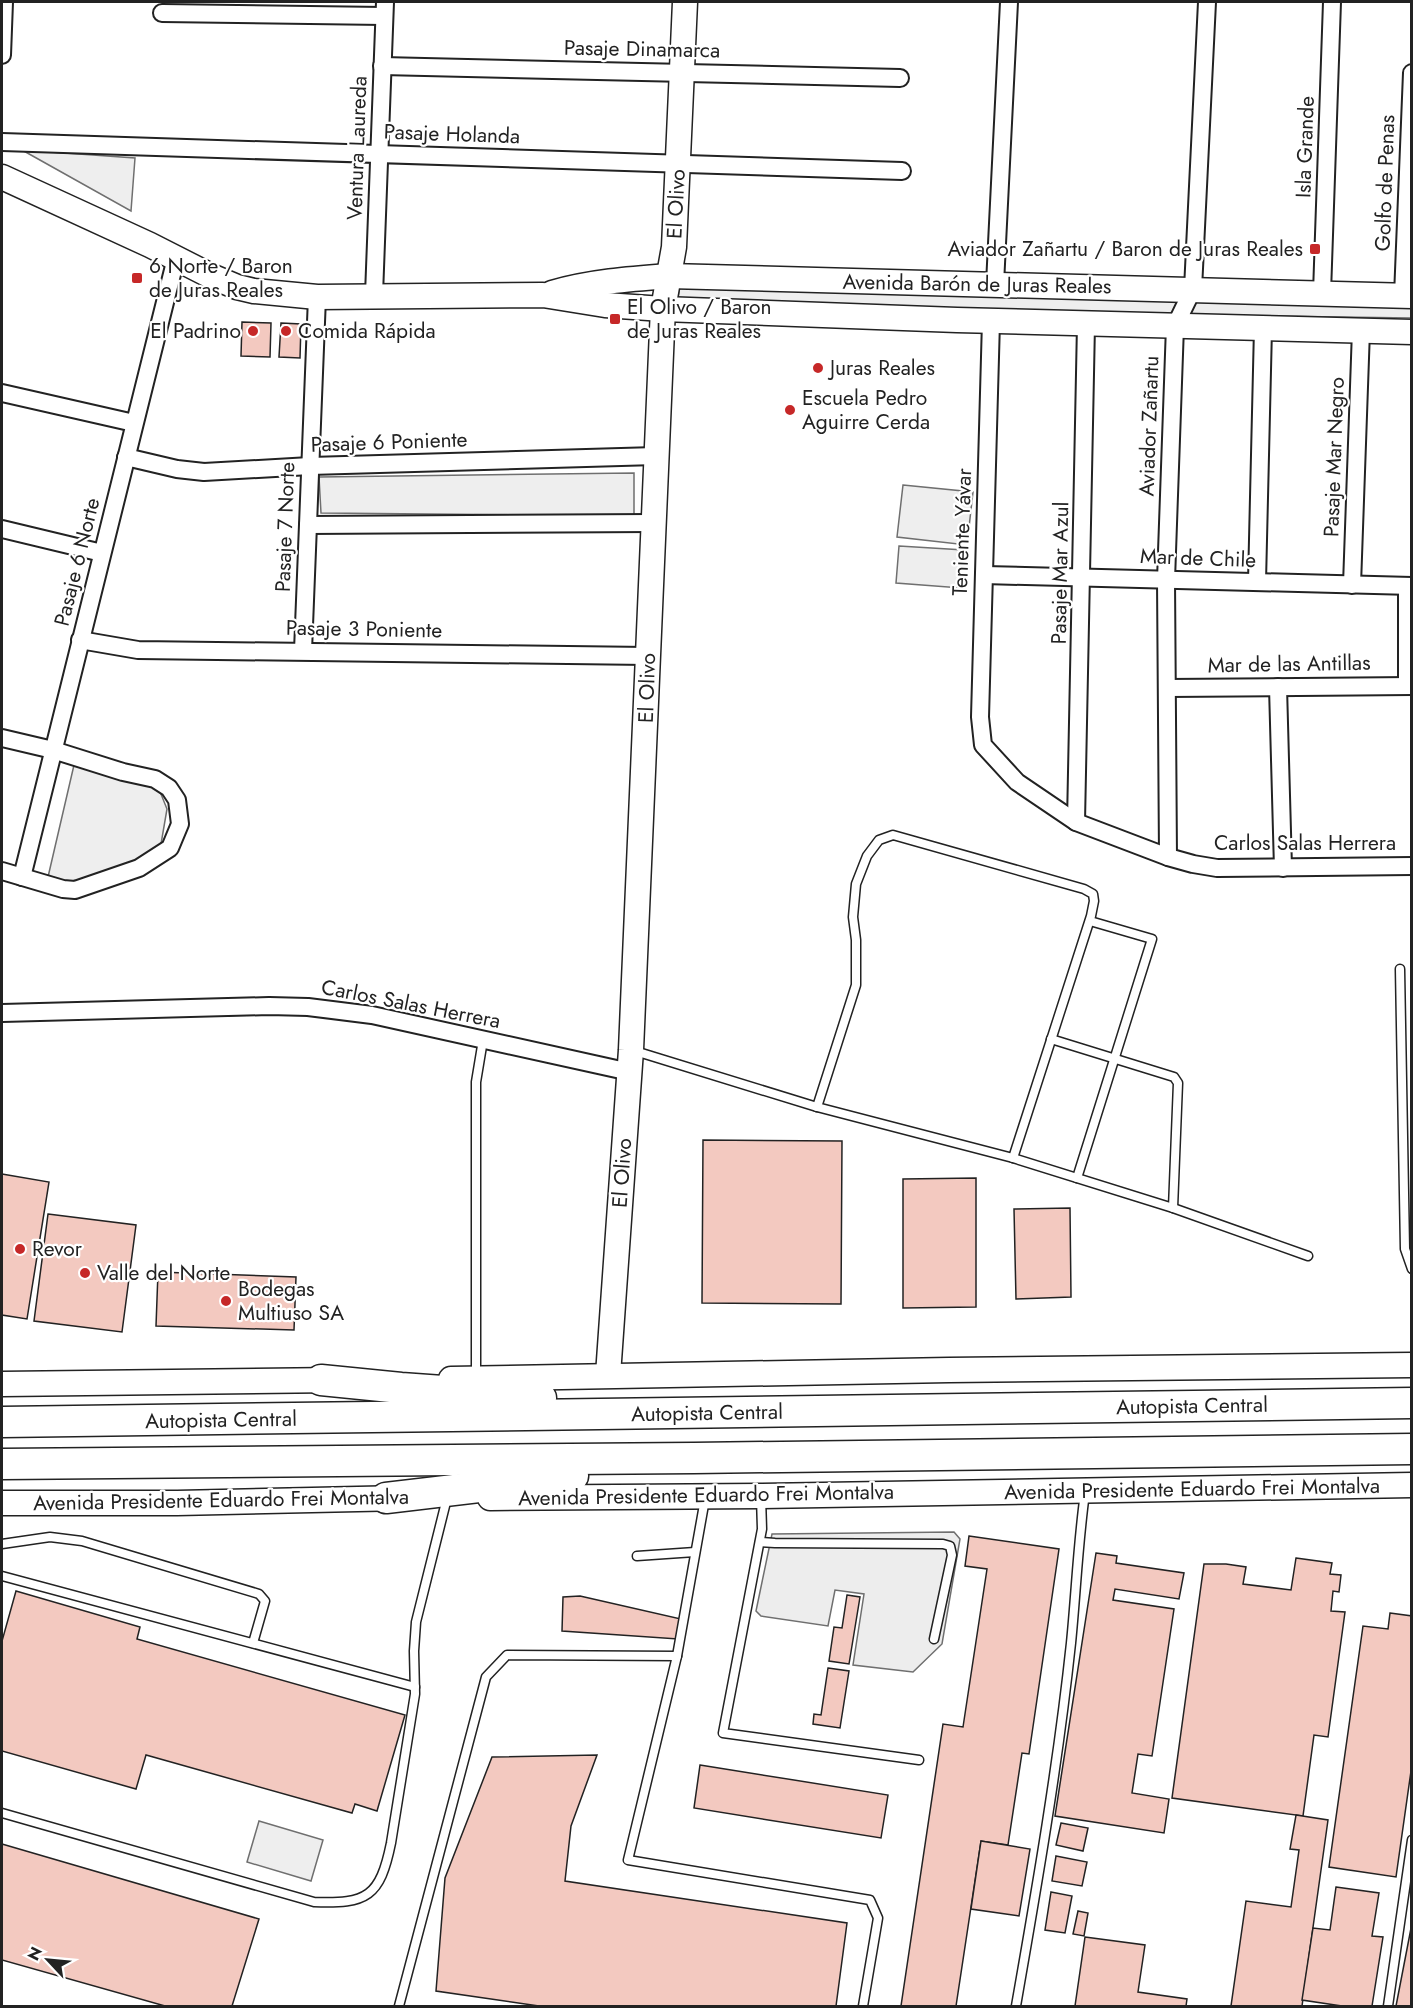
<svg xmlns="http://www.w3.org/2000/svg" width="1413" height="2008" font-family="Jost,sans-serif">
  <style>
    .green { fill: #eee; stroke: #6f6f6f; stroke-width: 1.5 }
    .parking { fill: #ededed; stroke: #6f6f6f; stroke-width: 1.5 }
    .building { fill: #f3c9c0; stroke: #222; stroke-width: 1.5 }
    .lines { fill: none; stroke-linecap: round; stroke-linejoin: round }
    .lane-casing { stroke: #222; stroke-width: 11 }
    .street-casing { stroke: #222; stroke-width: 20 }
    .secondary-casing { stroke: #222; stroke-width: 27 }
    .highway-casing { stroke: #222; stroke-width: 33 }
    .lane { stroke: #fff; stroke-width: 8 }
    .street { stroke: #fff; stroke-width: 16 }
    .secondary { stroke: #fff; stroke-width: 24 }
    .highway { stroke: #fff; stroke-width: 30 }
    .poi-dot { fill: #c62828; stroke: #fff; stroke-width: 2 }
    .labels { text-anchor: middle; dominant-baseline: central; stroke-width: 4.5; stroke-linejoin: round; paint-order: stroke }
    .street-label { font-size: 21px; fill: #222; stroke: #fff }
    .poi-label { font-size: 21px; fill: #222; stroke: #fff; text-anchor: start }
  </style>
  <rect width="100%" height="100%" fill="#fff"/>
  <g class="green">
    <polygon points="22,150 135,158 131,211"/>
    <polygon points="680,286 1411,305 1412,318 1193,315 677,304"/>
    <polygon points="634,473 634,516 321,513 319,477"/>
    <polygon points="903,485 973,492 967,545 897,537"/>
    <polygon points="899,546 964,550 961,588 896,583"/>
    <polygon points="74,765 159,789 167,809 161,844 137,865 81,884 48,877"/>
    <polygon points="259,1821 323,1840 311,1881 247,1862"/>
  </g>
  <polygon class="parking" points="954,1532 960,1539 942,1644 913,1672 853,1665 864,1594 835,1590 828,1626 761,1616 756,1611 772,1534"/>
  <g class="building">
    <polygon points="242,322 271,323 270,357 241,356"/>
    <polygon points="281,323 301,324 300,358 279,357"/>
    <polygon points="703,1140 842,1141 841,1304 702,1303"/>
    <polygon points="2,1174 49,1182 27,1319 2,1315"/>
    <polygon points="976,1178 976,1307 903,1308 903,1179"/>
    <polygon points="1070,1208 1071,1297 1016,1299 1014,1209"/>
    <polygon points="48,1214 136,1225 122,1332 34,1321"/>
    <polygon points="158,1272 296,1277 294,1330 156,1326"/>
    <polygon points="969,1536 1059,1549 1029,1754 1022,1753 1008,1845 981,1841 956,2006 901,2006 943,1724 963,1727 987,1569 965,1566"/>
    <polygon points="1096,1553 1117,1556 1116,1563 1184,1573 1179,1599 1115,1589 1113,1600 1174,1609 1152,1756 1138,1754 1132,1793 1169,1799 1164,1833 1055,1816"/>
    <polygon points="1296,1558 1332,1563 1330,1574 1341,1575 1339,1592 1333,1591 1331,1611 1345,1612 1328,1737 1314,1735 1303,1816 1172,1798 1204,1564 1226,1564 1246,1567 1243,1584 1291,1590"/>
    <polygon points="16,1591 140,1627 137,1639 405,1715 377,1811 355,1804 352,1813 146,1755 136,1789 2,1751 2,1641"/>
    <polygon points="847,1595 860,1597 849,1664 829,1661 834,1627 842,1628"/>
    <polygon points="580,1596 681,1619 678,1639 562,1631 563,1597"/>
    <polygon points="1390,1613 1412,1616 1412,1764 1396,1877 1329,1867 1363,1626 1388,1629"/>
    <polygon points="828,1668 849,1671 840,1728 813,1724 814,1714 821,1715"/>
    <polygon points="597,1755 571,1826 565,1881 847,1923 836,2006 539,2006 436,1991 445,1878 492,1757"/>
    <polygon points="700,1765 888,1795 881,1838 694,1808"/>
    <polygon points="1296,1815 1328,1820 1302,2006 1231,2006 1246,1901 1291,1907 1299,1850 1290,1849"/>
    <polygon points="1061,1823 1088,1828 1083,1851 1056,1845"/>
    <polygon points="981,1841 1030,1849 1019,1916 971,1909"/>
    <polygon points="2,1844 259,1919 232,2006 165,2006 2,1960"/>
    <polygon points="1056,1856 1087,1862 1082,1886 1052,1881"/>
    <polygon points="1336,1887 1379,1893 1372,1936 1383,1937 1372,2006 1342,2006 1302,2000 1313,1928 1330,1930"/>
    <polygon points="1051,1892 1072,1896 1065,1933 1045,1930"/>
    <polygon points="1078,1911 1088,1913 1084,1936 1073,1934"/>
    <polygon points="1412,1923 1412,2006 1396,2006"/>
    <polygon points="1085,1937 1145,1945 1138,1992 1187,1999 1186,2006 1075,2006"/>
  </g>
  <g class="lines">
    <g class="lane-casing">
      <g id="lane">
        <polyline points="1400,969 1405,1249 1412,1269"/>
        <polyline points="1051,1039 1174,1077 1178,1083 1173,1208"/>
        <polyline points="635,1051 817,1107 1013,1158 1173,1208 1308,1256"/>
        <polyline points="817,1107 856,985 856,940 853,917 856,884 867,856 879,840 893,835 1084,889 1093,894 1094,901 1091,916 1013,1158"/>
        <polyline points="1077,1178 1152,939 1090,921"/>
        <polyline points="476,1376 476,1082 483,1040"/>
        <polyline points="761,1497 762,1529 723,1733 919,1760"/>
        <polyline points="760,1542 775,1543 943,1544 950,1546 952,1555 934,1639"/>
        <polyline points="2,1544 50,1537 82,1541 259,1594 265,1601 253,1643"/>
        <polyline points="637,1556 695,1552"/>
        <polyline points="2,1576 415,1687"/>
        <polyline points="677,1656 628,1860 870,1900 878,1918 863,2006"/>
        <path d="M2,1813l312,89c53,2 66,-5 77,-59l24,-149 -1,-43 2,-29 31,-124"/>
        <polyline points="399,2006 486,1677 507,1655 677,1656 705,1499"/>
        <path d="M1016,2006c21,-120 42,-241 55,-363 5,-50 7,-100 14,-150"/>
        <polyline points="1388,2006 1412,1840"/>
      </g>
    </g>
    <g class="street-casing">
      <g id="street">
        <polyline points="162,13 384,16"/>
        <polyline points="2,55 4,2"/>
        <polyline points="382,66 900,78"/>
        <polyline points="2,142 902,171"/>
        <polyline points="995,284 1009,2"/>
        <polyline points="1322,293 1332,2"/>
        <polyline points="374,295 385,2"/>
        <polyline points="1403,296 1412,73"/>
        <polyline points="991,321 980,717 983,745 1017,782 1076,822 1168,857 1193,864 1217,868 1412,866"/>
        <polyline points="2,393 134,423"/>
        <polyline points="126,457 177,469 204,472 310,466 656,456"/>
        <polyline points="308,525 653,523"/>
        <polyline points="2,529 102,553"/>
        <polyline points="984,575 1412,586"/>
        <polyline points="1257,582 1263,328"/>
        <polyline points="1352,585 1361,330"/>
        <polyline points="80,640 138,650 648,656"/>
        <polyline points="303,651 317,297"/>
        <polyline points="1407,686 1407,586"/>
        <polyline points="1278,687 1283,868"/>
        <polyline points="1167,688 1412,686"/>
        <polyline points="2,738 53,750 123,772 155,779 169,788 177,800 180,824 170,848 139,868 75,890 63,889 2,871"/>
        <polyline points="1076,822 1086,324"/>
        <polyline points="1168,857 1166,580 1175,326 1193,289 1207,2"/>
        <polyline points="22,877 176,258"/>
        <polyline points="2,1013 269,1006 308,1007 372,1015 630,1072"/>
      </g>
    </g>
    <g class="secondary-casing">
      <g id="secondary">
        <polyline points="2,177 150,245 211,276 237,287 254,291 317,297 543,295 605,305 663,309 957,320 1412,332"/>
        <path d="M552,293c38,-11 77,-14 117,-17l743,20"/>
        <polyline points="608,1375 631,1050 662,330 663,309 674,247 685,2"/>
        <polyline points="451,1379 949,1370 1412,1365"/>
        <polyline points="2,1384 338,1380"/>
        <polyline points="490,1498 761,1496 1412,1485"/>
        <polyline points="2,1503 177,1503 404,1498"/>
      </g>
    </g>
    <g class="highway-casing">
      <g id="highway">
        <polyline points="321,1380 401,1388 541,1398"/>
        <polyline points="2,1422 1412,1403"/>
        <polyline points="2,1464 694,1458 1412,1449"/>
        <polyline points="386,1498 573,1476"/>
      </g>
    </g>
    <use href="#lane" class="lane"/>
    <use href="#street" class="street"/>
    <use href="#secondary" class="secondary"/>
    <use href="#highway" class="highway"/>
  </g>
  <g class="poi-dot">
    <rect x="1309" y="243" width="12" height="12" rx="3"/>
    <rect x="131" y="272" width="12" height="12" rx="3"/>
    <rect x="609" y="313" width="12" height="12" rx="3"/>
    <circle cx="253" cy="331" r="6"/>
    <circle cx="286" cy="331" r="6"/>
    <circle cx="818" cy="368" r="6"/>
    <circle cx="790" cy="410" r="6"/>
    <circle cx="20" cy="1249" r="6"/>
    <circle cx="85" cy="1273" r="6"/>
    <circle cx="226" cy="1301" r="6"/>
  </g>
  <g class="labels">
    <g class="street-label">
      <text transform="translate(642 49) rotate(1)">Pasaje Dinamarca</text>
      <text transform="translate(452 134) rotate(2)">Pasaje Holanda</text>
      <text transform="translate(1305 147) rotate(-88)">Isla Grande</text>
      <text transform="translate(357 148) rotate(-88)">Ventura Laureda</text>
      <text transform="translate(1385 183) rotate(-88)">Golfo de Penas</text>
      <text transform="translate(676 204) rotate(-87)">El Olivo</text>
      <text transform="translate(977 284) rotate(1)">Avenida Barón de Juras Reales</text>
      <text transform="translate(1149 426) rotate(-88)">Aviador Zañartu</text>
      <text transform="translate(389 442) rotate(-2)">Pasaje 6 Poniente</text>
      <text transform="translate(1334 457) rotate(-88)">Pasaje Mar Negro</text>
      <text transform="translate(285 527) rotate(-88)">Pasaje 7 Norte</text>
      <text transform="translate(962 532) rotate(-88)">Teniente Yávar</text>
      <text transform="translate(1198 558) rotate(2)">Mar de Chile</text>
      <text transform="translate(77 562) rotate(-76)">Pasaje 6 Norte</text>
      <text transform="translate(1060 573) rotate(-89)">Pasaje Mar Azul</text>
      <text transform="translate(364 629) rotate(1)">Pasaje 3 Poniente</text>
      <text transform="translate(1289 664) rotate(-1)">Mar de las Antillas</text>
      <text transform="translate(647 688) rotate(-88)">El Olivo</text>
      <text x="1305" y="843">Carlos Salas Herrera</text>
      <text transform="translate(411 1004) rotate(11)">Carlos Salas Herrera</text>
      <text transform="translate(622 1173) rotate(-86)">El Olivo</text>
      <text transform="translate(1192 1406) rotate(-1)">Autopista Central</text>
      <text transform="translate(707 1413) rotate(-1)">Autopista Central</text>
      <text transform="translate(221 1420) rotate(-1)">Autopista Central</text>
      <text transform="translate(1192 1489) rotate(-1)">Avenida Presidente Eduardo Frei Montalva</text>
      <text transform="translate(706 1495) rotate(-1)">Avenida Presidente Eduardo Frei Montalva</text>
      <text transform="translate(221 1500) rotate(-1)">Avenida Presidente Eduardo Frei Montalva</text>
    </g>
    <g class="poi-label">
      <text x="1303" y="249" text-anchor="end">Aviador Zañartu / Baron de Juras Reales</text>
      <text x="149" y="266">6 Norte / Baron<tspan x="149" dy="24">de Juras Reales</tspan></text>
      <text x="627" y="307">El Olivo / Baron<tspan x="627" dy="24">de Juras Reales</tspan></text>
      <text x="241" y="331" text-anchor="end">El Padrino</text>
      <text x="298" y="331">Comida Rápida</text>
      <text x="830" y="368">Juras Reales</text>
      <text x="802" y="398">Escuela Pedro<tspan x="802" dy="24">Aguirre Cerda</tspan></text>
      <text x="32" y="1249">Revor</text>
      <text x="97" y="1273">Valle del Norte</text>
      <text x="238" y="1289">Bodegas<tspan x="238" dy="24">Multiuso SA</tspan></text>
    </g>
  </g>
  <rect width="1413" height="2008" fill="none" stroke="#222222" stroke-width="6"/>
  <g transform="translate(48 1960) rotate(296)" stroke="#ffffff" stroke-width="4.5" paint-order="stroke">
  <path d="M0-4.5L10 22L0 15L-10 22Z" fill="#222222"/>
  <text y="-9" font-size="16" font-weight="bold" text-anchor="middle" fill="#222222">N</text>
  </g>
</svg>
